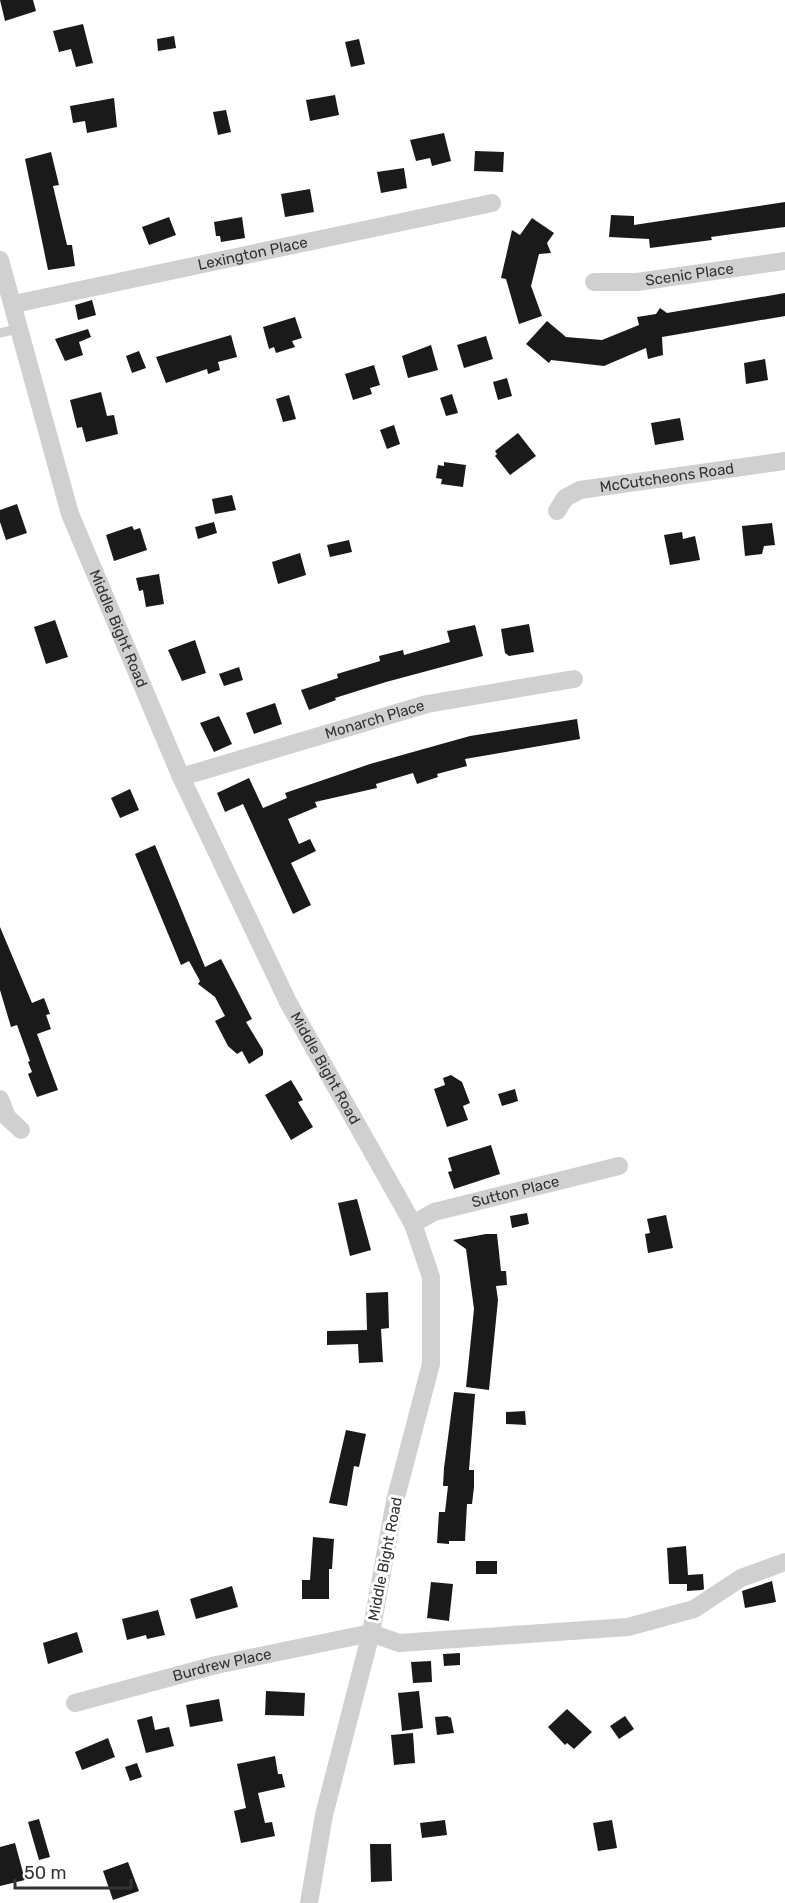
<svg xmlns="http://www.w3.org/2000/svg" width="785" height="1903" font-family="Rubik,sans-serif">
  <style>
    .building { fill: #1a1a1a }
    .lines { fill: none; stroke-linecap: round; stroke-linejoin: round }
    .service { stroke: #d0d0d0; stroke-width: 9 }
    .minor { stroke: #d0d0d0; stroke-width: 18 }
    .labels { text-anchor: middle; dominant-baseline: central; stroke-width: 6; stroke-linejoin: round; paint-order: stroke }
    .street-label { font-size: 15px; fill: #333; stroke: #fff }
  </style>
  <rect width="100%" height="100%" fill="#fff"/>
  <g class="building">
    <polygon points="0,0 33,0 36,11 5,21"/>
    <polygon points="83,24 93,63 76,67 71,49 59,52 53,31"/>
    <polygon points="174,36 176,48 158,51 157,39"/>
    <polygon points="359,39 365,64 351,67 345,42"/>
    <polygon points="335,95 339,115 310,121 306,100"/>
    <polygon points="114,98 117,127 87,133 85,121 73,123 70,106"/>
    <polygon points="226,110 231,132 218,135 213,112"/>
    <polygon points="444,133 451,161 432,166 430,158 416,161 410,140"/>
    <polygon points="475,151 504,152 503,172 474,171"/>
    <polygon points="51,152 59,185 53,186 67,245 72,245 75,266 48,270 25,159"/>
    <polygon points="404,168 407,188 381,193 377,172"/>
    <polygon points="310,189 314,212 285,217 281,194"/>
    <polygon points="785,202 785,227 711,237 712,240 650,248 649,239 609,237 611,215 634,216 634,225"/>
    <polygon points="169,217 176,235 149,245 142,227"/>
    <polygon points="242,217 245,238 221,242 220,236 216,236 214,222"/>
    <polygon points="532,218 554,233 547,243 551,253 539,254 531,286 542,316 519,324 506,279 501,278 512,230 520,235"/>
    <polygon points="785,293 785,316 662,337 663,355 648,359 646,348 604,366 551,360 549,363 526,344 547,321 566,337 602,340 639,325 637,317 656,314 660,308 667,313"/>
    <polygon points="92,300 96,315 78,320 75,305"/>
    <polygon points="295,317 302,338 292,341 295,347 276,353 274,347 269,349 263,327"/>
    <polygon points="88,329 91,337 79,342 83,355 65,361 55,339"/>
    <polygon points="231,335 237,357 218,362 220,370 208,374 207,369 166,383 156,357"/>
    <polygon points="486,336 493,359 464,368 457,345"/>
    <polygon points="431,345 438,370 408,378 402,356"/>
    <polygon points="139,351 146,368 132,373 126,356"/>
    <polygon points="765,359 768,380 746,384 744,363"/>
    <polygon points="374,365 380,385 370,388 372,394 353,400 345,374"/>
    <polygon points="507,378 512,396 498,400 493,382"/>
    <polygon points="101,392 107,416 114,415 118,434 86,442 82,427 77,428 70,400"/>
    <polygon points="452,394 458,413 446,416 440,398"/>
    <polygon points="289,395 296,419 283,422 276,399"/>
    <polygon points="680,418 684,440 655,445 651,423"/>
    <polygon points="394,425 400,444 387,449 380,430"/>
    <polygon points="518,433 536,456 510,475 495,456 497,454 495,451"/>
    <polygon points="444,462 466,465 463,487 441,484 442,479 436,478 438,465 444,466"/>
    <polygon points="232,495 236,510 215,514 212,499"/>
    <polygon points="17,504 27,533 6,540 0,522 0,510"/>
    <polygon points="214,522 217,533 198,539 195,527"/>
    <polygon points="772,523 775,545 764,546 762,554 745,556 742,526"/>
    <polygon points="132,526 134,530 140,528 147,550 114,561 106,535"/>
    <polygon points="682,532 683,539 695,536 700,560 670,565 664,535"/>
    <polygon points="349,540 352,552 330,557 327,545"/>
    <polygon points="300,553 306,575 278,584 272,562"/>
    <polygon points="159,574 164,604 146,607 143,590 139,591 136,578"/>
    <polygon points="55,620 68,657 46,664 34,627"/>
    <polygon points="529,624 534,652 509,656 505,653 501,629"/>
    <polygon points="475,625 483,656 386,682 335,698 336,700 309,710 301,690 338,678 337,674 380,661 379,656 403,650 404,655 450,642 447,631"/>
    <polygon points="195,640 206,673 182,681 168,650"/>
    <polygon points="239,667 243,680 224,686 219,674"/>
    <polygon points="275,703 282,724 254,734 246,713"/>
    <polygon points="219,716 232,744 214,752 200,723"/>
    <polygon points="577,719 580,739 465,759 467,766 437,774 438,777 417,784 413,773 376,784 377,788 315,802 317,807 288,819 299,844 310,839 316,851 291,863 311,905 293,914 243,804 225,812 217,793 249,778 263,808 287,798 285,793 370,764 470,736"/>
    <polygon points="130,789 139,810 120,818 111,798"/>
    <polygon points="155,845 205,967 221,959 252,1019 246,1022 263,1050 263,1055 249,1064 242,1051 237,1054 228,1046 215,1021 225,1016 215,997 198,984 200,981 189,961 181,965 135,854"/>
    <polygon points="0,927 32,1003 44,998 50,1014 46,1015 51,1029 37,1034 58,1090 37,1097 28,1074 32,1072 28,1062 30,1061 17,1025 11,1027 0,990"/>
    <polygon points="451,1075 462,1082 470,1103 463,1106 468,1120 447,1127 434,1089 445,1085 443,1078"/>
    <polygon points="291,1080 303,1100 298,1102 313,1127 291,1140 265,1095"/>
    <polygon points="515,1089 518,1101 502,1106 498,1094"/>
    <polygon points="491,1145 500,1174 454,1189 448,1172 452,1171 448,1158"/>
    <polygon points="357,1199 371,1250 350,1256 338,1203"/>
    <polygon points="527,1213 529,1224 512,1228 510,1216"/>
    <polygon points="666,1215 673,1248 648,1253 645,1234 650,1233 647,1219"/>
    <polygon points="486,1234 497,1234 501,1271 506,1271 507,1285 496,1286 498,1300 489,1390 466,1387 474,1309 466,1249 453,1240"/>
    <polygon points="388,1292 389,1328 381,1329 383,1362 359,1363 358,1344 327,1345 327,1331 367,1330 366,1293"/>
    <polygon points="454,1392 475,1394 469,1470 474,1470 474,1487 472,1504 467,1504 465,1541 449,1541 449,1544 437,1543 439,1512 445,1512 448,1486 443,1486 444,1468"/>
    <polygon points="525,1411 526,1425 506,1424 506,1412"/>
    <polygon points="346,1430 366,1434 359,1467 354,1466 347,1506 329,1503"/>
    <polygon points="313,1537 334,1539 332,1569 329,1569 329,1599 302,1599 302,1580 310,1580"/>
    <polygon points="686,1546 688,1575 703,1574 704,1589 702,1590 687,1591 687,1584 669,1584 667,1548"/>
    <rect x="476" y="1561" width="21" height="13"/>
    <polygon points="772,1581 776,1602 745,1608 742,1591"/>
    <polygon points="431,1582 453,1584 449,1621 427,1618"/>
    <polygon points="232,1586 238,1607 196,1619 190,1599"/>
    <polygon points="158,1610 165,1635 147,1639 146,1635 127,1640 122,1619"/>
    <polygon points="77,1632 83,1652 48,1664 43,1643"/>
    <polygon points="460,1653 460,1665 444,1666 443,1654"/>
    <polygon points="431,1661 432,1682 413,1683 411,1662"/>
    <polygon points="266,1691 305,1693 304,1716 265,1715"/>
    <polygon points="419,1691 423,1728 402,1731 398,1693"/>
    <polygon points="219,1699 223,1721 190,1727 186,1705"/>
    <polygon points="567,1709 592,1732 574,1749 567,1743 565,1745 548,1727"/>
    <polygon points="152,1716 155,1730 169,1727 174,1746 146,1753 137,1720"/>
    <polygon points="447,1716 451,1718 454,1733 437,1735 435,1717"/>
    <polygon points="625,1716 634,1729 619,1739 610,1726"/>
    <polygon points="413,1733 415,1763 394,1765 391,1735"/>
    <polygon points="108,1738 115,1757 82,1770 75,1752"/>
    <polygon points="275,1756 278,1774 282,1774 285,1787 258,1793 265,1823 272,1822 275,1836 241,1843 234,1811 246,1808 237,1764"/>
    <polygon points="137,1763 142,1777 130,1781 125,1767"/>
    <polygon points="39,1819 50,1857 39,1860 28,1822"/>
    <polygon points="445,1820 447,1835 422,1838 420,1823"/>
    <polygon points="612,1820 617,1848 598,1851 593,1823"/>
    <polygon points="15,1843 25,1880 0,1886 0,1847"/>
    <polygon points="370,1844 391,1844 392,1881 371,1882"/>
    <polygon points="128,1862 139,1891 113,1900 103,1871"/>
  </g>
  <g class="lines">
    <polyline class="service" points="0,333 21,328"/>
    <g class="minor">
      <path id="s1" d="M0,260l70,254 111,263 107,225 125,222 18,53v87l-36,137 -24,132 -47,182 -15,88"/>
      <path id="s2" d="M594,282h43l148,-21"/>
      <path id="s3" d="M14,304l478,-101"/>
      <path id="s4" d="M557,511l8,-13 15,-8 205,-29"/>
      <path id="s5" d="M181,777l246,-73 147,-25"/>
      <polyline points="0,1099 7,1117 21,1130"/>
      <path id="s6" d="M413,1224l21,-12 185,-46"/>
      <path id="s7" d="M75,1703l141,-38 155,-32 28,10 229,-16 66,-18 47,-31 44,-16"/>
    </g>
  </g>
  <g class="labels">
    <g class="street-label">
      <text stroke="none"><textPath href="#s3" startOffset="244">Lexington Place</textPath></text>
      <text stroke="none"><textPath href="#s2" startOffset="96">Scenic Place</textPath></text>
      <text stroke="none"><textPath href="#s4" startOffset="120">McCutcheons Road</textPath></text>
      <text stroke="none"><textPath href="#s1" startOffset="388">Middle Bight Road</textPath></text>
      <text stroke="none"><textPath href="#s5" startOffset="202">Monarch Place</textPath></text>
      <text stroke="none"><textPath href="#s1" startOffset="874">Middle Bight Road</textPath></text>
      <text stroke="none"><textPath href="#s6" startOffset="108">Sutton Place</textPath></text>
      <text transform="translate(385 1559) rotate(-79)">Middle Bight Road</text>
      <text stroke="none"><textPath href="#s7" startOffset="152">Burdrew Place</textPath></text>
    </g>
  </g>
  <path d="M15 1879v9h116v-9" fill="none" stroke="#333333" stroke-width="3"/>
  <text x="24" y="1879" font-size="18" fill="#333333" stroke="#ffffff" stroke-width="4.5" paint-order="stroke">50 m</text>
</svg>
